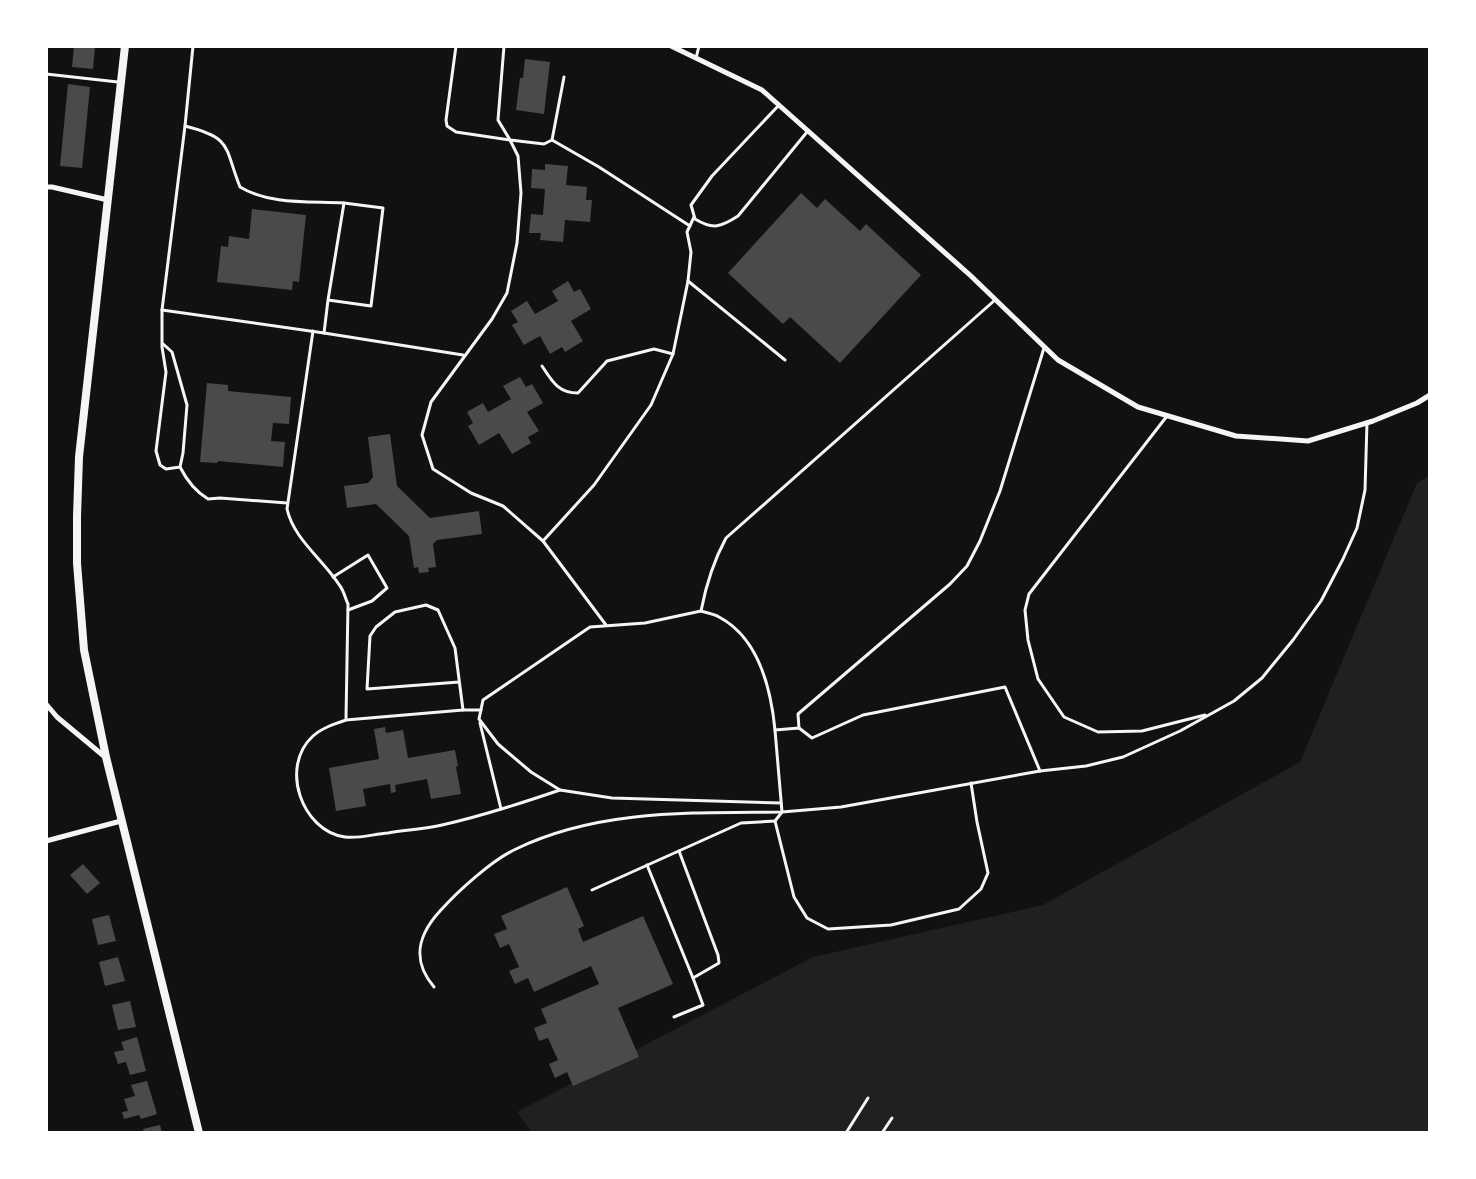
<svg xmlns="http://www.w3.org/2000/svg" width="1476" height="1179" font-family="'Playfair Display',serif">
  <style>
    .green { fill: #202020 }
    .building { fill: #4a4a4a }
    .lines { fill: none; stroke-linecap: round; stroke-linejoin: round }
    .service { stroke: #f5f5f5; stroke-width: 3 }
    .minor { stroke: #f5f5f5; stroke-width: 5 }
    .secondary { stroke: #f5f5f5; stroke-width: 8 }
  </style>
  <rect width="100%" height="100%" fill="#111"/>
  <polygon class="green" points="1430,475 1430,1133 532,1133 517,1112 813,957 1043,905 1300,762 1417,483"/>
  <g class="building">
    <polygon points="74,46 95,46 93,69 72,67"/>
    <polygon points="525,59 550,62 544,114 516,110 520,78 523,78"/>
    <polygon points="68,84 90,87 82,168 60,166"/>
    <polygon points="545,164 568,166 566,185 587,187 586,200 592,200 590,222 565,220 563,242 540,240 541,233 529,233 531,214 543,215 545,189 531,188 532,169 545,170"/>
    <polygon points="801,193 817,208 825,199 860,231 866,224 921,275 840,363 790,317 783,324 728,273"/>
    <polygon points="252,209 306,215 299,282 293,281 292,290 217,282 221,246 228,247 229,236 249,239"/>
    <polygon points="568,281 574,292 580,289 591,309 571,321 583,341 565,352 562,347 550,354 540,336 524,345 512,325 518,322 511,311 527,301 535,314 558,301 552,291"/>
    <polygon points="520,377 526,387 532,384 543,403 527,412 539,431 528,437 531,443 512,454 499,433 479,445 468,426 473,423 467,412 483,403 488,412 511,399 503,386"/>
    <polygon points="207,383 228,385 228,391 291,397 289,424 273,423 271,441 285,442 283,467 218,461 217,463 200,462"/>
    <polygon points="390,434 397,486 430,518 479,511 482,534 437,540 433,544 436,567 428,568 429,572 419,573 418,567 414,568 409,536 376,504 347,508 344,486 368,483 373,477 368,437"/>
    <polygon points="385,727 386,733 403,730 408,758 455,750 458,766 456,767 461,794 431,799 427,779 395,785 396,792 391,793 390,784 363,789 366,806 336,811 329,768 379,759 374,729"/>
    <polygon points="83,864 100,883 87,894 70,875"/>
    <polygon points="567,887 584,926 578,929 583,942 643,916 673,984 618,1008 639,1057 573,1086 567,1072 555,1078 549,1064 558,1060 548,1038 539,1041 534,1028 547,1023 541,1009 599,984 591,966 534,992 528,978 515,984 509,971 519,967 509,944 500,948 494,934 507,929 501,916"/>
    <polygon points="109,915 116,941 98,945 92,919"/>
    <polygon points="118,957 125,981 105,986 99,962"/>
    <polygon points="130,1001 136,1027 118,1030 112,1005"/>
    <polygon points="137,1037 146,1071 130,1075 126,1062 118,1064 114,1052 124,1050 121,1042"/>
    <polygon points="147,1081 157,1114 141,1119 139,1115 124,1119 122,1112 128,1111 124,1099 135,1096 131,1085"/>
    <polygon points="160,1125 162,1133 144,1133 143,1129"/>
  </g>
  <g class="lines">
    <g class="service">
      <polyline points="456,46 446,120 447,126 456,132 510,140 518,156 521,193 517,243 507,293 492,319 431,402 422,435 433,469 471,493 503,506 543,541"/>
      <polyline points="504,46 498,120 510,140 544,144 552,140 564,77"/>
      <polyline points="1115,46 1120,46"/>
      <polyline points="696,58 699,46"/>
      <polyline points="46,74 118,82"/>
      <path d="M779,105l-67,71 -21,29 4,14c18,11 26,8 43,-3l69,-84"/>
      <path d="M185,126c48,12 39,21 55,61 30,18 70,14 104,16"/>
      <polyline points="552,140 599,167 690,226"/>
      <polyline points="688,281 785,360"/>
      <polyline points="162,310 324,333 463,355"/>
      <path d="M313,331l-26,178c7,31 37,51 53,77 4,5 5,12 8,18l-2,114"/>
      <polyline points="324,333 328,300 371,306 383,208 344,203 328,300"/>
      <polyline points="162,343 172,352 187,405 183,453 180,467 166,469 160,465 156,451 166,372 162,347 162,310 185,126 193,46"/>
      <path d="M542,366c10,15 16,27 36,27l29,-32 47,-12 19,5"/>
      <polyline points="1167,416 1029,594 1025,610 1028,640 1038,679 1064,717 1098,732 1142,731 1205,715"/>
      <path d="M180,467c7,14 15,24 28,32l12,-1 67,5"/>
      <polyline points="333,577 368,555 387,588 372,601 348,610"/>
      <polyline points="701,611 645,623 590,627 483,700 479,719 498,744 531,772 560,790 612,798 781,803"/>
      <polyline points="606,625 543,541 594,485 651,405 673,354 688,281 691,252 687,232 694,217"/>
      <polyline points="459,682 367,689 370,636 376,627 395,612 426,605 438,610 455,648 463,710"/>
      <path d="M481,710h-18l-117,10c-12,4 -24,8 -33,16 -34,31 -11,95 32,101 13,2 29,-3 43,-4 18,-3 37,-4 54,-8 40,-9 80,-22 118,-35"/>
      <polyline points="480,723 501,809"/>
      <polyline points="799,728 798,714 950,584 967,566 980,541 1000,491 1044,348"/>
      <path d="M775,730c-4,-41 -16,-92 -56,-113 -5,-3 -12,-4 -18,-6 5,-26 12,-49 25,-73l269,-238"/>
      <polyline points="971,783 977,822 988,873 981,889 959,909 891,925 828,929 807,918 794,897 775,821 782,812 841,807 1040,771 1086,766 1123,757 1180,731 1234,701 1262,678 1293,640 1321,601 1343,559 1357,528 1365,490 1367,422"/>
      <polyline points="647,865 693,978 719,963 718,955 679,851"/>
      <polyline points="592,890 741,823 775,821"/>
      <path d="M434,987c-23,-27 -16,-52 6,-76 18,-20 52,-51 76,-62 83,-40 176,-36 266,-37l-7,-82 24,-2 13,10 51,-23 142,-28 35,84"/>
      <polyline points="674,1017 703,1005 693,978"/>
      <polyline points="846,1133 868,1098"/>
      <polyline points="882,1133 892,1118"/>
    </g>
    <g class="minor">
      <polyline points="671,46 762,90 971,276 1058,360 1138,407 1236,436 1308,441 1373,421 1417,403 1430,395"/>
      <polyline points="46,187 52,187 108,200"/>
      <polyline points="46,704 57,717 105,757"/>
      <polyline points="46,841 121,821"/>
    </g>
    <polyline class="secondary" points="125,46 79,457 77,517 77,563 84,650 106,757 199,1133"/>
  </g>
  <rect width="1476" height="1179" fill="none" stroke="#ffffff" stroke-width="96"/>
</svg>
